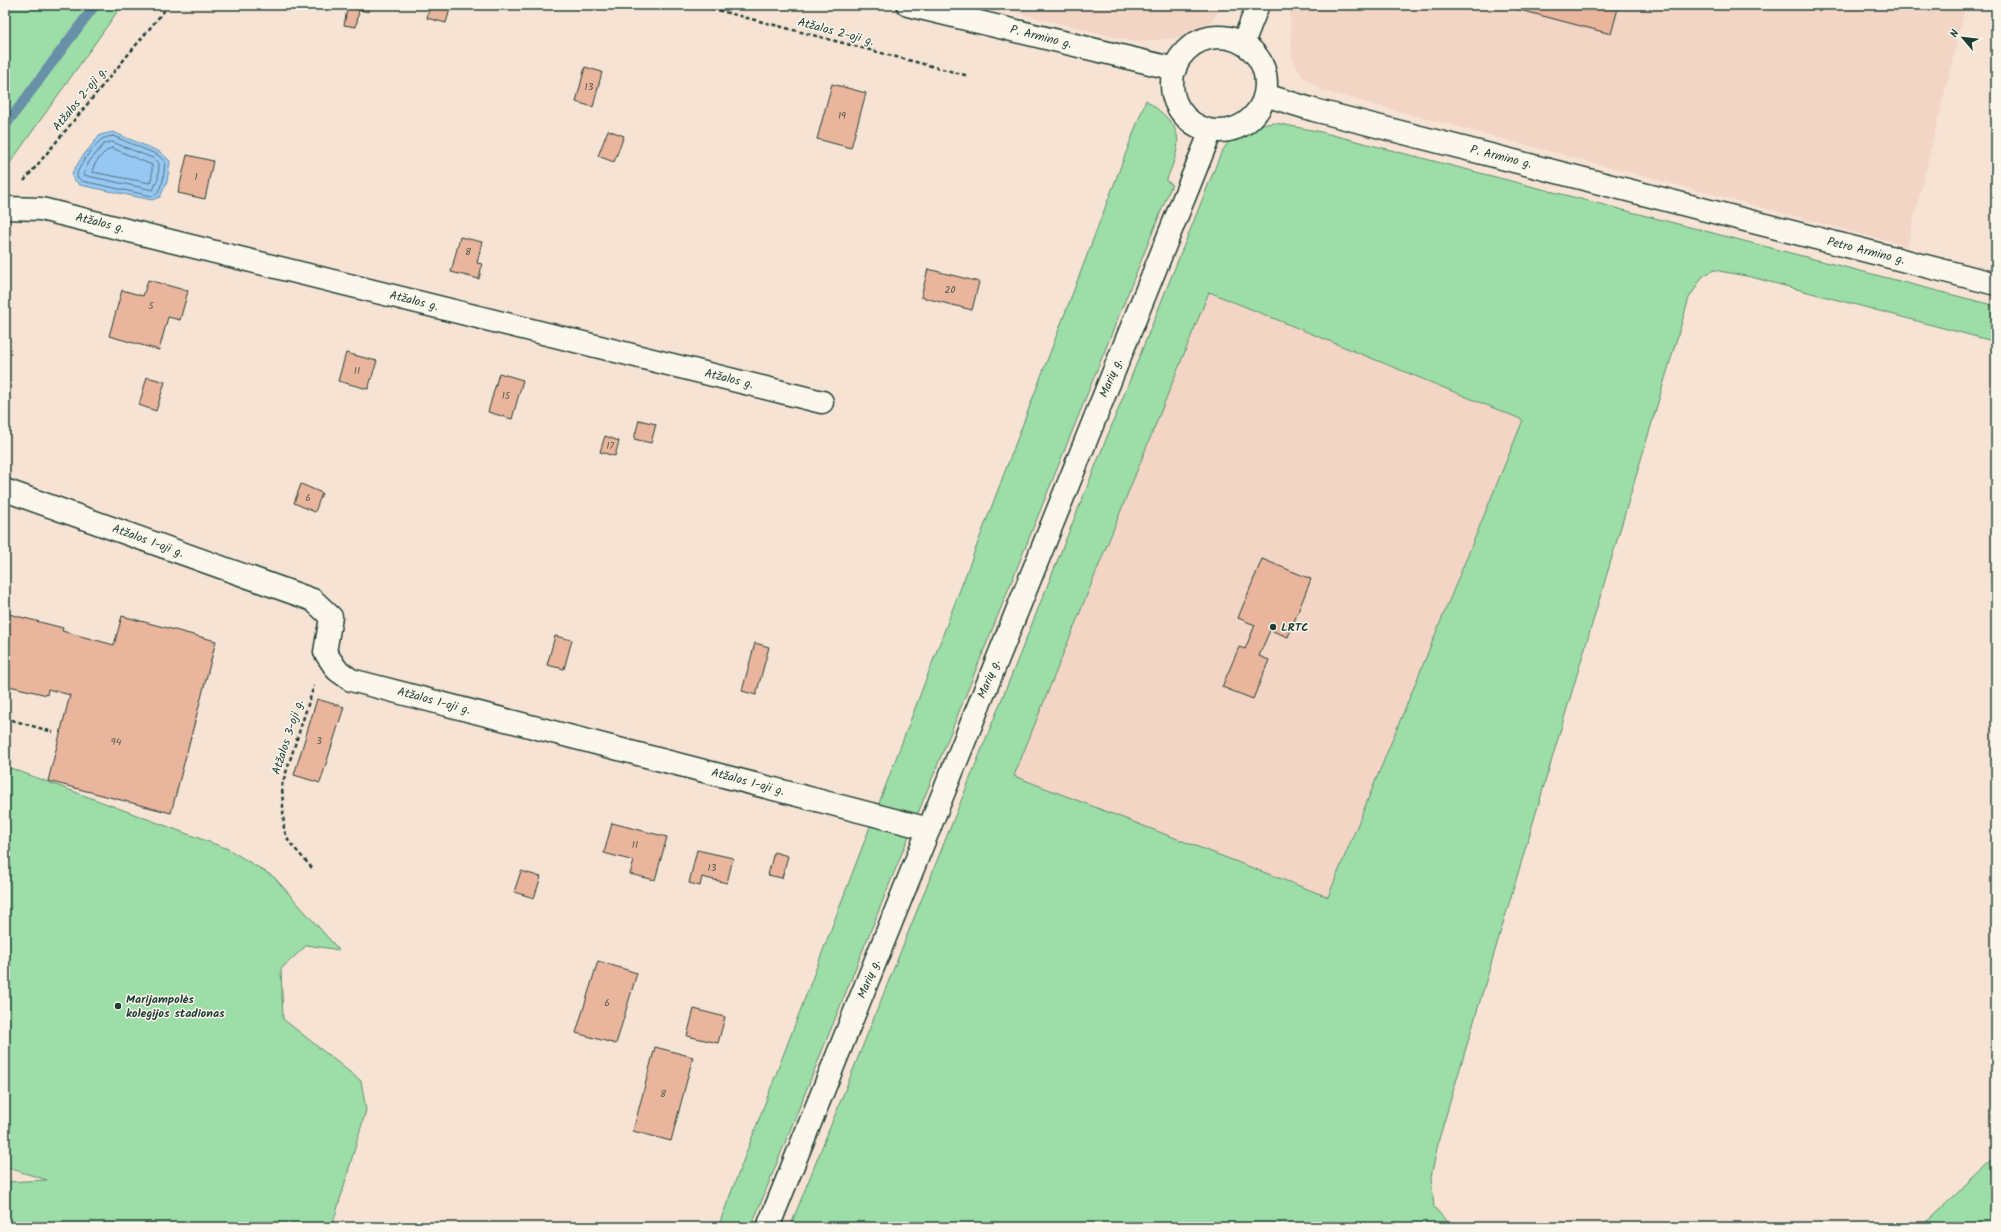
<svg xmlns="http://www.w3.org/2000/svg" width="2001" height="1232" font-family="Kalam,sans-serif">
  <style>
    .built { fill: #f2d5c4 }
    .green { fill: #9ddda7; stroke: #5e8d6e; fill-rule: evenodd }
    .water { fill: #97c8f3; stroke: #6790a7 }
    .lines { fill: none; stroke-linecap: round; stroke-linejoin: round }
    .shore { stroke: #4f7580; stroke-width: 1 }
    .stream { stroke: #6790a7; stroke-width: 10 }
    .building { fill: #eab59d; stroke: #1f3d34 }
    .street-casing { stroke: #1f3d34; stroke-width: 25 }
    .secondary-casing { stroke: #1f3d34; stroke-width: 25 }
    .primary-casing { stroke: #1f3d34; stroke-width: 25 }
    .path { stroke: #1f3d34; stroke-width: 2.5; stroke-dasharray: 4 3; stroke-linecap: butt }
    .street { stroke: #fbf7ec; stroke-width: 22 }
    .secondary { stroke: #fbf7ec; stroke-width: 22 }
    .primary { stroke: #fbf7ec; stroke-width: 22 }
    .poi-dot { fill: #1f3d34; stroke: #fbf7ec; stroke-width: 1.5 }
    .labels { text-anchor: middle; dominant-baseline: central; stroke-width: 3; stroke-linejoin: round; paint-order: stroke }
    .number-label { font-size: 10px; fill: #525b4e }
    .street-label { font-size: 12px; fill: #1f3d34; stroke: #fbf7ec }
    .poi-label { font-size: 12px; font-weight: bold; fill: #1f3d34; stroke: #fbf7ec; text-anchor: start }
  </style>
  <rect width="100%" height="100%" fill="#f6e3d4"/>
  <filter id="ink" filterUnits="userSpaceOnUse"><feTurbulence type="fractalNoise" baseFrequency=".025" numOctaves="2"/><feDisplacementMap in="SourceGraphic" scale="8" xChannelSelector="R" yChannelSelector="G"/><feConvolveMatrix kernelMatrix="1 2 1 2 8 2 1 2 1" color-interpolation-filters="sRGB"/></filter>
  <g filter="url(#ink)">
    <g class="built">
      <polygon points="986,5 1224,5 1211,21 1185,37 1135,42"/>
      <polygon points="1290,5 1966,5 1907,246 1323,91 1302,76 1292,58"/>
      <polygon points="1209,292 1523,420 1328,897 1014,777"/>
    </g>
    <g class="green">
      <polygon points="5,5 122,5 5,170"/>
      <path d="M1146,100c37,28 39,37 20,81l6,3 -421,1043h-33z"/>
      <path d="M1275,123l42,8 679,175v36l-245,-65 -37,-7 -11,6 -14,22 -250,841 -8,38 3,30 18,20h-662l431,-1074c16,-25 25,-27 54,-30zM1209,292l314,128 -195,477 -314,-121z"/>
      <polygon points="5,766 228,849 274,877 339,950 307,945 281,969 283,1019 361,1081 366,1110 332,1227 5,1227 5,1182 47,1180 5,1167"/>
      <polygon points="1996,1157 1996,1227 1921,1227"/>
    </g>
    <polygon class="water" points="113,132 160,152 170,161 167,182 160,197 152,200 80,185 73,179 72,173 82,157 100,135"/>
    <g class="lines">
      <g class="shore">
        <path d="M113,136l45,19 7,7 -2,19 -6,13 -5,2 -70,-15 -5,-4c-1,-9 17,-31 24,-37 3,-3 8,-3 12,-4z"/>
        <polygon points="112,142 155,159 159,163 158,179 153,190 83,175 89,162 104,144"/>
        <path d="M112,148l40,17v12l-2,6 -58,-11c0,-7 13,-23 20,-24z"/>
      </g>
      <polyline class="stream" points="5,126 95,5"/>
    </g>
    <g class="building">
      <polygon points="348,5 370,5 369,12 359,10 356,27 344,25"/>
      <polygon points="430,5 451,5 446,23 427,18"/>
      <polygon points="1501,5 1619,5 1611,34"/>
      <polygon points="585,67 602,72 593,107 576,102"/>
      <polygon points="832,84 866,93 851,148 817,139"/>
      <polygon points="608,130 624,136 614,162 598,156"/>
      <polygon points="187,155 213,161 205,199 178,193"/>
      <polygon points="460,237 482,242 477,263 482,264 479,279 451,272"/>
      <polygon points="928,269 979,282 972,310 921,297"/>
      <polygon points="148,280 188,291 180,320 168,317 159,350 109,336 122,290 143,296"/>
      <polygon points="346,353 377,361 368,389 338,381"/>
      <polygon points="499,373 523,380 512,419 488,412"/>
      <polygon points="147,377 165,382 156,411 139,405"/>
      <polygon points="639,420 656,424 651,443 634,439"/>
      <polygon points="605,436 619,441 615,456 600,452"/>
      <polygon points="301,484 322,493 315,512 294,503"/>
      <polygon points="1262,559 1311,579 1288,637 1270,630 1259,656 1269,660 1253,699 1222,687 1239,647 1245,649 1255,625 1238,618"/>
      <polygon points="5,613 63,628 62,631 114,645 122,616 216,641 171,813 48,781 70,695 48,689 47,695 5,685"/>
      <polygon points="555,636 572,640 564,669 547,665"/>
      <polygon points="755,643 769,647 756,695 742,691"/>
      <polygon points="317,699 344,707 320,783 294,775"/>
      <polygon points="612,823 667,837 655,880 630,874 634,861 604,853"/>
      <polygon points="697,850 733,858 727,883 702,877 700,886 689,883"/>
      <polygon points="774,852 788,856 782,878 768,875"/>
      <polygon points="521,871 541,877 534,898 514,892"/>
      <polygon points="598,961 637,973 616,1044 576,1033"/>
      <polygon points="694,1009 725,1017 718,1043 687,1036"/>
      <polygon points="655,1047 693,1057 671,1141 633,1131"/>
    </g>
    <g class="lines">
      <g class="street-casing">
        <g id="street">
          <polyline points="5,208 41,209 822,402"/>
          <polyline points="5,490 313,600 331,617 325,652 337,670 351,680 929,829"/>
        </g>
      </g>
      <g class="secondary-casing">
        <g id="secondary">
          <polyline points="1243,43 1258,5"/>
          <polyline points="768,1227 1211,131"/>
        </g>
      </g>
      <g class="primary-casing">
        <g id="primary">
          <polyline points="908,5 1175,69"/>
          <circle cx="1219" cy="84" r="47"/>
          <polyline points="1265,95 1314,110 1996,284"/>
        </g>
      </g>
      <g class="path">
        <polyline points="698,5 969,76"/>
        <polyline points="24,181 169,5"/>
        <polyline points="5,718 53,732"/>
        <polyline points="312,868 289,842 284,830 282,785 314,686"/>
      </g>
      <use href="#street" class="street"/>
      <use href="#secondary" class="secondary"/>
      <use href="#primary" class="primary"/>
    </g>
  </g>
  <g class="poi-dot">
    <circle cx="1273" cy="627" r="4"/>
    <circle cx="118" cy="1006" r="4"/>
  </g>
  <g class="labels">
    <g class="number-label">
      <text x="589" y="87">13</text>
      <text x="842" y="116">19</text>
      <text x="196" y="177">1</text>
      <text x="468" y="252">8</text>
      <text x="950" y="290">20</text>
      <text x="151" y="306">5</text>
      <text x="357" y="371">11</text>
      <text x="506" y="396">15</text>
      <text x="610" y="446">17</text>
      <text x="308" y="498">6</text>
      <text x="319" y="741">3</text>
      <text x="116" y="742">94</text>
      <text x="635" y="845">11</text>
      <text x="712" y="868">13</text>
      <text x="607" y="1003">6</text>
      <text x="663" y="1094">8</text>
    </g>
    <g class="street-label">
      <text transform="translate(836 32) rotate(15)">Atžalos 2-oji g.</text>
      <text transform="translate(1041 37) rotate(14)">P. Armino g.</text>
      <text transform="translate(80 99) rotate(-51)">Atžalos 2-oji g.</text>
      <text transform="translate(1501 157) rotate(14)">P. Armino g.</text>
      <text transform="translate(100 223) rotate(14)">Atžalos g.</text>
      <text transform="translate(1866 251) rotate(14)">Petro Armino g.</text>
      <text transform="translate(414 301) rotate(14)">Atžalos g.</text>
      <text transform="translate(1111 378) rotate(-68)">Marių g.</text>
      <text transform="translate(729 379) rotate(14)">Atžalos g.</text>
      <text transform="translate(148 541) rotate(20)">Atžalos 1-oji g.</text>
      <text transform="translate(989 679) rotate(-68)">Marių g.</text>
      <text transform="translate(434 701) rotate(15)">Atžalos 1-oji g.</text>
      <text transform="translate(288 737) rotate(-72)">Atžalos 3-oji g.</text>
      <text transform="translate(748 782) rotate(15)">Atžalos 1-oji g.</text>
      <text transform="translate(869 979) rotate(-68)">Marių g.</text>
    </g>
    <g class="poi-label">
      <text x="1281" y="627">LRTC</text>
      <text x="126" y="999">Marijampolės<tspan x="126" dy="14">kolegijos stadionas</tspan></text>
    </g>
  </g>
  <rect width="2001" height="1232" fill="none" stroke="#fbf7ec" stroke-width="20"/>
  <rect x="10" y="10" width="1981" height="1212" fill="none" stroke="#1f3d34" stroke-width="1.5" filter="url(#ink)"/>
  <g transform="translate(1963 38) rotate(298)" stroke="#fbf7ec" stroke-width="3" paint-order="stroke">
  <path d="M0-3L7 15L0 10L-7 15Z" fill="#1f3d34"/>
  <text y="-6" font-size="11" font-weight="bold" text-anchor="middle" fill="#1f3d34">N</text>
  </g>
</svg>
